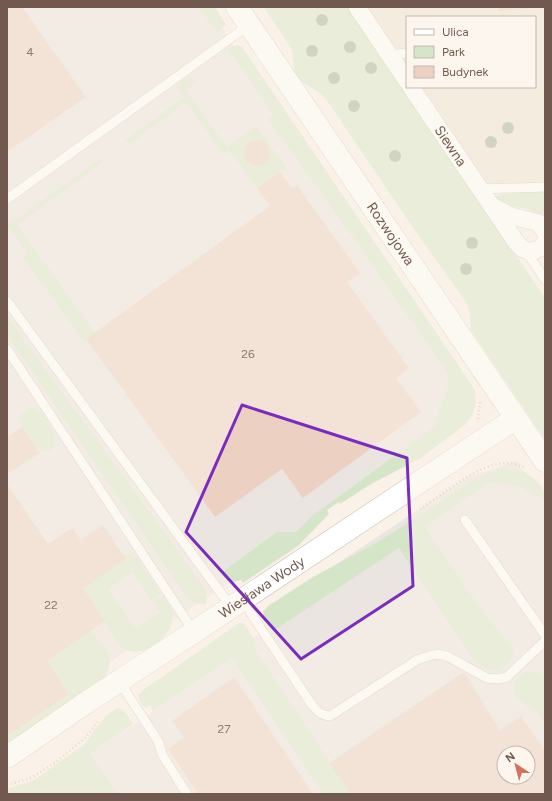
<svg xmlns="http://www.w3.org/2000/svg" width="552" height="801" font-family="Figtree,sans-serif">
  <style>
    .residential { fill: #f0e4d7 }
    .industrial { fill: #ebe5e1; fill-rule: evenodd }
    .green { fill: #d5e6c8 }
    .building { fill: #ecd1c3; fill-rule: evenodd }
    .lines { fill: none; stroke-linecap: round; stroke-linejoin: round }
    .lane-casing { stroke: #cabaaf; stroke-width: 10 }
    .street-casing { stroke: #cabaaf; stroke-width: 18 }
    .secondary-casing { stroke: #cfbcb0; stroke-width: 23 }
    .path { stroke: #d1b5a6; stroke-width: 2.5; stroke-dasharray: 1 3; stroke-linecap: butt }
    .lane { stroke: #fff; stroke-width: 9 }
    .street { stroke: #fff; stroke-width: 17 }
    .secondary { stroke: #fff; stroke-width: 22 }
    .tree { fill: #a3b092 }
    .marked { fill: none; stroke: #7b2cbf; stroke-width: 3; stroke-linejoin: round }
    .labels { text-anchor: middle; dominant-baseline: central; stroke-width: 3.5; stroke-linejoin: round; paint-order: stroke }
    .number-label { font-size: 12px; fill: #90776c }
    .street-label { font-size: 14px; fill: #71594f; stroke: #fdf6ee }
  </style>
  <rect width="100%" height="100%" fill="#faf2e8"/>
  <polygon class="residential" points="359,7 545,7 545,190 480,189 411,87 535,87 535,17 407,17 407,81"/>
  <g class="industrial">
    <polygon points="7,7 208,7 469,391 468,402 324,511 261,562 110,662 69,694 7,736"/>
    <path d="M516,461l29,40v293h-514l201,-136 100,-91 134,-89zM504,753h24v24h-24z"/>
  </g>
  <g class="green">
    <polygon points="199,7 215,7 225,23 226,25 217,33"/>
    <polygon points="264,7 348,7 545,298 545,439 471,330 470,313 466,302 416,232 326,99 321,94 305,84 295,75 292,50"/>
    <path d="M238,45l4,2 227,334 6,10 1,12 -3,10 -7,11 -45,34 -50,26 -31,20 -1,-2 -12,8 2,4 -31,32 -55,37 -2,-3c-8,3 -16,2 -20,-7l56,-41h19l16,-16 122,-89 15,-43 -1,-9 -5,-9 -91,-130 -84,-117 6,-4 -46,-67z"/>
    <polygon points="190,77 197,81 186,90 227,147 256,126 286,167 257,188 230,151 224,155 186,102 132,142 127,143 124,141 185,97 176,85 183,80"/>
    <polygon points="100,159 101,161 101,163 99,165 17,225 95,333 84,341 23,257 28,254 7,225 7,220 10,224"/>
    <path d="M545,190v31c-5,-4 -10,-9 -16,-11 -12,-5 -26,0 -33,-15z"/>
    <path d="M7,317l194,266c5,7 7,13 5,21 -7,1 -13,-1 -18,-5l-181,-265z"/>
    <path d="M31,408c3,0 4,0 6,2 5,3 14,16 16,22 2,4 3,9 2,13 -3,3 -6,7 -11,6 -8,0 -12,-10 -16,-15 -7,-10 -14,-22 3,-28z"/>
    <path d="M506,469l17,2 15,11 7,11v10l-3,-4 -23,-13 -30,-4 -64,45 57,84 32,39c-3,11 -12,25 -25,20 -7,-3 -13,-8 -18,-14l-72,-108 -126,83 -9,-12 -1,-7 5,-6 45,-29 63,-34 35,-22 65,-43 19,-8z"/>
    <path d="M123,553l12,3 4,5 22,33 -10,6 -18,-28 -25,17 28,40 25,-17 -8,-10 10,-6c3,5 7,10 9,16 5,22 -27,48 -47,37 -10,-6 -14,-19 -20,-28 -7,-11 -15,-22 -22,-33z"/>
    <path d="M239,623h4l3,3 10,17 -4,3 99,148h-27l-92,-136 -79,53 -3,-6 -4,3c-5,-3 -9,-10 -7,-15z"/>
    <path d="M91,631c13,17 28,29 11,50l-95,64v-9l40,-75z"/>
    <path d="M530,671l8,2 7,6v45l-9,-13 -8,-4 -11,-10 -4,-10c3,-9 7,-14 17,-16z"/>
    <path d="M117,708c8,1 12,10 16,16l-43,30 28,40h-111v-5l27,-9 30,-21 21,-15 10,-15 12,-14z"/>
  </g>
  <g class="building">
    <polygon points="7,7 22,7 86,97 7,152"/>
    <polygon points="499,7 532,7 532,8 499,11"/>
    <circle cx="257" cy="153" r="13"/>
    <polygon points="280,172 292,188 297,185 360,273 347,282 409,368 396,378 421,412 303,498 282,469 215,517 86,339 270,206 257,188"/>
    <polygon points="22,427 40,453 9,473 7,470 7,437"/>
    <polygon points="7,484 48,544 72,528 81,540 103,525 126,559 83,588 105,621 47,661 69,694 7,736"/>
    <path d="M464,672l36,58 21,-14 24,35v43h-194l-22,-31zM504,753h24v24h-24z"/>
    <polygon points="234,677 313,794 198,794 168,749 184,737 172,721"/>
  </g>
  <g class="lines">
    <g class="lane-casing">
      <g id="lane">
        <polyline points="390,55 407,53"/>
        <polyline points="480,189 545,187"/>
        <polyline points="7,199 249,25"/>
        <polyline points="524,251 530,257 545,280"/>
        <polyline points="7,301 231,607"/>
        <polyline points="7,349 194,632"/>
        <polyline points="465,520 545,635"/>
        <path d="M250,612l62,93c6,7 8,10 18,11l87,-56 12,-4 8,-2 10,2 40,22 11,1 9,-2 38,-36"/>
        <polyline points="119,681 158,741 163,756 187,794"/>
      </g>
    </g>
    <g class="street-casing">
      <g id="street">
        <polyline points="357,7 407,81"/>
        <path id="s1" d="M411,87l105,155c2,2 4,5 7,7 8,4 19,1 22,-7"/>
        <polyline points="492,206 511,216 539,223 545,232"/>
      </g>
    </g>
    <g class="secondary-casing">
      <g id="secondary">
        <path id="s2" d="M237,7l308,454"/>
        <path id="s3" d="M7,757l77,-53 110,-72 322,-214"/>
      </g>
    </g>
    <g class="path">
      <polyline points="478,419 480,402"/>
      <path d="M420,509c24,-15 61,-48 89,-46 5,0 10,3 15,4"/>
      <polyline points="7,785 31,778 55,763 85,738 99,720"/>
    </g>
    <use href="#lane" class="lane"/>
    <use href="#street" class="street"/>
    <use href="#secondary" class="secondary"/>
  </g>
  <g class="tree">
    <circle cx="322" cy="20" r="6"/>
    <circle cx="350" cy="47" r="6"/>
    <circle cx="312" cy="51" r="6"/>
    <circle cx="371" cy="68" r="6"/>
    <circle cx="334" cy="78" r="6"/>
    <circle cx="354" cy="106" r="6"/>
    <circle cx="508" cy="128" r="6"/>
    <circle cx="491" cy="142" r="6"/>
    <circle cx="395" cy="156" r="6"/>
    <circle cx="472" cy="243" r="6"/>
    <circle cx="466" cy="269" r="6"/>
  </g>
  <path d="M0 0H552V801H0ZM242,405l165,53 6,128 -112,73 -115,-127z" fill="#faf2e8" fill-opacity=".55" fill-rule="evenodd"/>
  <path class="marked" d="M242,405l165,53 6,128 -112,73 -115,-127z"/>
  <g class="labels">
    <g class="number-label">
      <text x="30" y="52">4</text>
      <text x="248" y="354">26</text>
      <text x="51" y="605">22</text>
      <text x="224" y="729">27</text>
    </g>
    <g class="street-label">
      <text stroke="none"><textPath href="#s1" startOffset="71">Siewna</textPath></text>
      <text stroke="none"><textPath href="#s2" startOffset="274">Rozwojowa</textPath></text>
      <text stroke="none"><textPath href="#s3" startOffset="306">Wiesława Wody</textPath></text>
    </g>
  </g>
  <rect width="552" height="801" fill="none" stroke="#71594f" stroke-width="16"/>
  <rect x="406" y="16" width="130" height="72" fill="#fdf6ee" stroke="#c5b7ae"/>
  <rect x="414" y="29" width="20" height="6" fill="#ffffff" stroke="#c5b7ae"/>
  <text x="442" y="36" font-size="12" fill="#71594f">Ulica</text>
  <rect x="414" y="46" width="20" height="12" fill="#d5e6c8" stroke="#c5b7ae"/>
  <text x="442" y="56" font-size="12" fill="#71594f">Park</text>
  <rect x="414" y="66" width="20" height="12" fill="#ecd1c3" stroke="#c5b7ae"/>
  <text x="442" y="76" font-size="12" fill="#71594f">Budynek</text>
  <g transform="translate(516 765) rotate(324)"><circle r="19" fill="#fdf6ee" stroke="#c5b7ae"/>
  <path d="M0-3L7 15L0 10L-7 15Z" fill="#d5715c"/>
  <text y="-6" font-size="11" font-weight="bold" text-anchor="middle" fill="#71594f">N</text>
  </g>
</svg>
